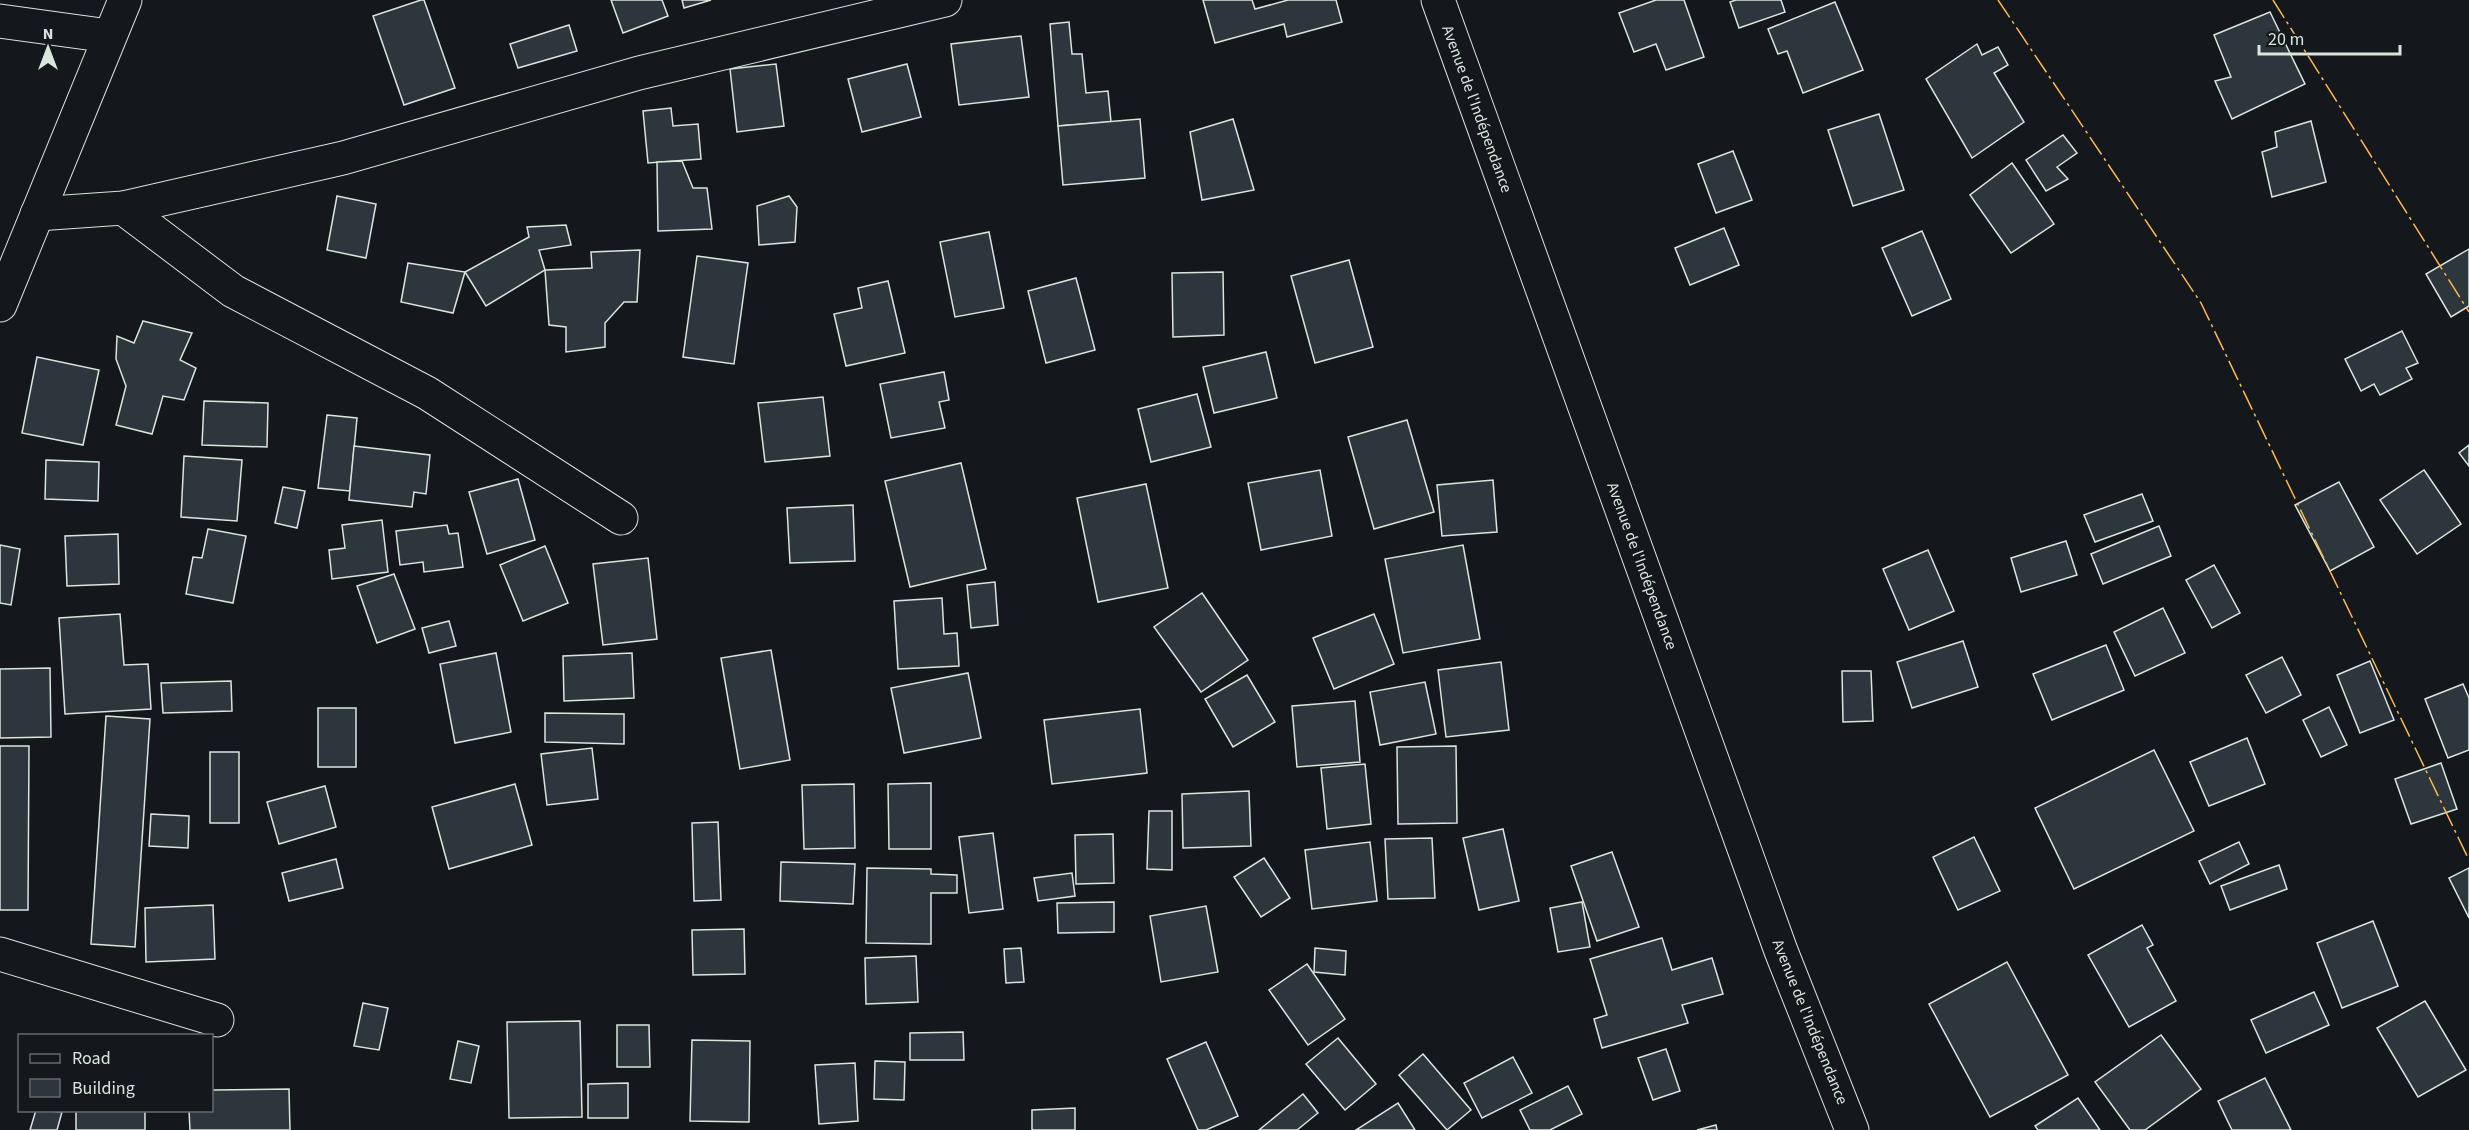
<svg xmlns="http://www.w3.org/2000/svg" width="2469" height="1130" font-family="'Source Sans 3',sans-serif">
  <style>
    .building { fill: #2c363c; stroke: #d8e6dc; stroke-width: 1.5 }
    .lines { fill: none; stroke-linecap: round; stroke-linejoin: round }
    .minor-casing { stroke: #d8e6dc; stroke-width: 35 }
    .major-casing { stroke: #d8e6dc; stroke-width: 35 }
    .minor { stroke: #14181c; stroke-width: 33 }
    .major { stroke: #14181c; stroke-width: 33 }
    .power { stroke: #ffb74d; stroke-width: 1.5; stroke-dasharray: 21 4.5 3 4.5; stroke-linecap: butt }
    .labels { text-anchor: middle; dominant-baseline: central; stroke-width: 4.5; stroke-linejoin: round; paint-order: stroke }
    .street-label { font-size: 16px; fill: #d8e6dc; stroke: #14181c }
  </style>
  <rect width="100%" height="100%" fill="#14181c"/>
  <g class="building">
    <polygon points="421,0 424,0 455,88 404,105 373,16"/>
    <polygon points="611,0 662,0 668,16 623,33"/>
    <polygon points="682,0 711,0 684,8"/>
    <polygon points="1203,0 1252,0 1255,9 1288,0 1336,0 1342,22 1287,37 1284,24 1215,43"/>
    <polygon points="1656,0 1684,0 1704,57 1666,70 1656,44 1634,52 1619,13"/>
    <polygon points="1736,0 1781,0 1785,12 1739,28 1730,2"/>
    <polygon points="1835,2 1863,70 1803,93 1787,51 1778,54 1768,29"/>
    <polygon points="2270,12 2305,84 2232,119 2215,81 2231,77 2214,35"/>
    <polygon points="1069,22 1072,54 1082,54 1086,93 1108,91 1111,122 1058,126 1050,24"/>
    <polygon points="569,25 577,51 518,68 510,44"/>
    <polygon points="1021,36 1029,97 959,105 951,44"/>
    <polygon points="1977,44 1982,55 1998,47 2008,65 1994,73 2024,122 1972,158 1926,79"/>
    <polygon points="776,64 784,126 737,132 730,69"/>
    <polygon points="907,64 921,117 862,132 848,79"/>
    <polygon points="671,108 673,126 698,124 701,159 648,163 643,111"/>
    <polygon points="1879,114 1904,190 1853,206 1828,130"/>
    <polygon points="1140,119 1145,178 1063,185 1058,126"/>
    <polygon points="1233,119 1254,190 1202,200 1190,132"/>
    <polygon points="2311,121 2326,182 2272,197 2262,152 2277,147 2275,132"/>
    <polygon points="2063,135 2077,153 2057,167 2068,179 2046,191 2026,160"/>
    <polygon points="1733,151 1752,200 1716,213 1698,164"/>
    <polygon points="682,161 693,188 707,188 712,229 658,231 657,162"/>
    <polygon points="2012,163 2054,224 2011,253 1970,195"/>
    <polygon points="337,196 376,204 366,258 327,250"/>
    <polygon points="789,196 797,207 795,242 759,245 757,206"/>
    <polygon points="566,225 571,245 539,250 545,270 486,306 465,272 529,237 527,227"/>
    <polygon points="1724,228 1739,265 1690,285 1675,248"/>
    <polygon points="1922,231 1951,299 1912,316 1882,248"/>
    <polygon points="989,232 1004,308 955,317 940,242"/>
    <polygon points="2469,249 2469,306 2451,317 2426,274"/>
    <polygon points="640,250 637,302 624,302 605,323 605,347 566,352 566,327 549,325 545,270 592,268 591,252"/>
    <polygon points="697,256 748,263 734,364 683,357"/>
    <polygon points="1349,260 1373,347 1315,363 1291,276"/>
    <polygon points="408,263 465,272 453,313 401,302"/>
    <polygon points="1223,272 1224,335 1173,337 1172,273"/>
    <polygon points="1076,278 1095,350 1046,363 1028,291"/>
    <polygon points="888,281 905,353 846,366 834,314 862,308 858,288"/>
    <polygon points="143,321 192,333 180,360 196,368 184,400 163,396 152,434 116,425 126,386 116,359 117,336 134,343"/>
    <polygon points="2402,331 2418,363 2406,368 2412,379 2380,395 2374,384 2361,391 2345,359"/>
    <polygon points="1266,352 1277,398 1214,413 1203,367"/>
    <polygon points="37,357 99,370 83,445 22,433"/>
    <polygon points="944,372 949,400 939,402 945,428 891,438 880,384"/>
    <polygon points="1197,394 1211,447 1151,462 1138,409"/>
    <polygon points="823,397 830,456 765,462 758,403"/>
    <polygon points="204,401 268,403 267,447 202,445"/>
    <polygon points="327,415 357,418 350,491 318,488"/>
    <polygon points="1407,420 1434,512 1374,529 1348,437"/>
    <polygon points="2469,445 2469,466 2459,453"/>
    <polygon points="354,446 430,455 426,494 414,492 412,507 349,500"/>
    <polygon points="184,456 242,460 237,521 181,517"/>
    <polygon points="46,460 99,462 98,501 45,499"/>
    <polygon points="961,463 986,569 910,587 885,481"/>
    <polygon points="1320,470 1332,536 1261,550 1248,483"/>
    <polygon points="2424,470 2461,524 2417,554 2380,500"/>
    <polygon points="518,479 535,540 487,554 469,492"/>
    <polygon points="1493,480 1497,532 1442,536 1437,485"/>
    <polygon points="2339,482 2374,547 2330,571 2295,505"/>
    <polygon points="1146,484 1168,588 1098,602 1077,498"/>
    <polygon points="283,487 305,491 297,528 275,523"/>
    <polygon points="2142,494 2153,521 2095,542 2084,515"/>
    <polygon points="853,505 855,561 790,563 787,508"/>
    <polygon points="382,520 388,572 332,579 329,550 345,548 342,525"/>
    <polygon points="447,525 449,534 458,533 463,567 424,572 423,562 400,565 396,531"/>
    <polygon points="2159,526 2171,556 2103,584 2091,554"/>
    <polygon points="208,529 246,536 233,603 186,594 193,557 202,558"/>
    <polygon points="118,534 119,584 67,586 65,536"/>
    <polygon points="2066,541 2077,575 2021,592 2011,558"/>
    <polygon points="0,545 20,549 11,605 0,603"/>
    <polygon points="1463,545 1480,639 1403,653 1385,559"/>
    <polygon points="545,546 568,603 523,621 500,565"/>
    <polygon points="1928,550 1954,611 1909,630 1883,569"/>
    <polygon points="648,558 657,639 603,645 593,564"/>
    <polygon points="2214,565 2240,613 2212,628 2186,580"/>
    <polygon points="394,574 415,629 377,643 357,586"/>
    <polygon points="995,582 998,625 971,628 967,585"/>
    <polygon points="1202,593 1248,660 1201,692 1154,627"/>
    <polygon points="942,598 944,634 957,633 959,666 898,669 894,601"/>
    <polygon points="2163,608 2185,653 2135,676 2114,632"/>
    <polygon points="120,614 124,665 148,664 151,709 65,714 59,618"/>
    <polygon points="1374,614 1394,664 1334,689 1313,638"/>
    <polygon points="449,621 456,646 429,653 422,628"/>
    <polygon points="1963,641 1978,687 1912,708 1897,662"/>
    <polygon points="2106,645 2124,690 2052,720 2033,674"/>
    <polygon points="771,650 790,760 740,769 721,658"/>
    <polygon points="496,653 511,732 455,743 440,664"/>
    <polygon points="632,653 634,698 564,701 563,656"/>
    <polygon points="2282,657 2301,695 2266,713 2246,675"/>
    <polygon points="2370,661 2394,720 2360,733 2337,675"/>
    <polygon points="1501,662 1509,730 1446,737 1438,670"/>
    <polygon points="50,668 51,737 0,738 0,669"/>
    <polygon points="1842,671 1871,671 1873,721 1843,722"/>
    <polygon points="968,673 981,738 904,753 891,688"/>
    <polygon points="1247,675 1275,722 1233,747 1205,699"/>
    <polygon points="231,681 232,711 163,713 161,683"/>
    <polygon points="1425,682 1436,734 1380,745 1370,692"/>
    <polygon points="2463,684 2469,698 2469,750 2448,758 2425,699"/>
    <polygon points="1355,701 1360,762 1297,767 1292,706"/>
    <polygon points="2329,707 2347,745 2321,757 2303,720"/>
    <rect x="318" y="708" width="38" height="59"/>
    <polygon points="1140,709 1147,773 1052,784 1044,720"/>
    <polygon points="545,713 624,714 624,744 545,742"/>
    <polygon points="106,716 150,719 135,947 91,944"/>
    <polygon points="2247,738 2265,784 2209,806 2190,762"/>
    <polygon points="0,746 29,746 28,910 0,910"/>
    <polygon points="1456,746 1457,823 1398,824 1397,747"/>
    <polygon points="592,748 598,799 547,805 541,754"/>
    <polygon points="2154,750 2194,831 2074,889 2035,808"/>
    <rect x="210" y="752" width="29" height="71"/>
    <polygon points="2441,763 2457,809 2411,824 2395,779"/>
    <polygon points="1365,764 1371,824 1327,829 1321,768"/>
    <polygon points="931,783 931,849 889,849 888,784"/>
    <polygon points="515,784 532,845 449,869 432,807"/>
    <polygon points="854,784 855,848 804,849 802,785"/>
    <polygon points="325,786 336,827 279,844 267,802"/>
    <polygon points="1249,791 1251,846 1183,848 1182,794"/>
    <polygon points="1149,811 1172,811 1172,870 1147,869"/>
    <polygon points="151,814 189,816 188,848 149,846"/>
    <polygon points="718,822 721,900 694,901 692,823"/>
    <polygon points="1503,829 1519,901 1479,910 1463,838"/>
    <polygon points="993,833 1003,909 969,913 959,837"/>
    <polygon points="1113,834 1114,883 1076,884 1075,835"/>
    <polygon points="1974,837 2000,891 1958,910 1933,857"/>
    <polygon points="1432,838 1435,898 1388,899 1385,839"/>
    <polygon points="1370,842 1377,901 1312,909 1305,850"/>
    <polygon points="2239,842 2249,864 2210,884 2199,861"/>
    <polygon points="1612,852 1639,927 1597,941 1571,866"/>
    <polygon points="1264,858 1290,898 1261,917 1234,877"/>
    <polygon points="336,859 343,888 289,901 282,873"/>
    <polygon points="781,862 855,864 853,904 780,901"/>
    <polygon points="2279,865 2287,889 2230,910 2221,886"/>
    <polygon points="867,868 931,869 931,874 957,875 957,893 931,893 931,944 866,943"/>
    <polygon points="2469,868 2469,918 2449,878"/>
    <polygon points="1072,873 1075,896 1038,901 1034,878"/>
    <polygon points="1114,902 1114,932 1058,933 1057,903"/>
    <polygon points="1582,902 1590,947 1558,952 1550,908"/>
    <polygon points="213,905 215,959 146,962 145,908"/>
    <polygon points="1206,906 1218,972 1161,982 1150,916"/>
    <polygon points="2373,921 2398,986 2342,1008 2317,943"/>
    <polygon points="2142,925 2153,945 2147,948 2176,1001 2129,1027 2088,955"/>
    <polygon points="744,929 745,974 693,975 692,930"/>
    <polygon points="1662,938 1672,970 1712,958 1723,994 1682,1005 1688,1023 1602,1048 1594,1019 1607,1015 1590,959"/>
    <polygon points="1021,948 1024,982 1006,983 1004,949"/>
    <polygon points="1315,948 1346,951 1345,975 1314,972"/>
    <polygon points="916,956 918,1002 866,1004 865,958"/>
    <polygon points="2007,962 2068,1075 1990,1117 1929,1004"/>
    <polygon points="1307,964 1345,1019 1308,1045 1269,990"/>
    <polygon points="2314,992 2329,1025 2266,1053 2251,1020"/>
    <polygon points="2425,1001 2466,1070 2418,1097 2377,1028"/>
    <polygon points="363,1003 388,1008 379,1050 354,1046"/>
    <polygon points="580,1021 582,1117 509,1118 507,1022"/>
    <polygon points="617,1025 649,1025 650,1067 617,1067"/>
    <polygon points="963,1032 964,1060 910,1060 910,1033"/>
    <polygon points="2161,1035 2201,1089 2145,1130 2130,1130 2095,1082"/>
    <polygon points="1338,1038 1376,1084 1345,1110 1306,1064"/>
    <polygon points="692,1040 750,1041 749,1122 690,1121"/>
    <polygon points="458,1041 479,1046 471,1083 450,1079"/>
    <polygon points="1206,1042 1238,1116 1206,1130 1198,1130 1167,1059"/>
    <polygon points="1666,1049 1680,1091 1653,1100 1638,1058"/>
    <polygon points="1423,1054 1471,1110 1447,1130 1399,1075"/>
    <polygon points="1513,1057 1532,1093 1482,1118 1464,1083"/>
    <polygon points="875,1061 905,1062 904,1100 874,1099"/>
    <polygon points="855,1063 858,1121 819,1124 815,1065"/>
    <polygon points="2265,1078 2291,1130 2232,1130 2218,1101"/>
    <polygon points="628,1083 628,1118 588,1118 588,1084"/>
    <polygon points="1568,1086 1582,1114 1550,1130 1530,1130 1520,1110"/>
    <polygon points="289,1089 290,1130 190,1130 189,1110 212,1110 212,1090"/>
    <polygon points="1303,1094 1318,1113 1297,1130 1259,1130"/>
    <polygon points="2078,1098 2100,1130 2038,1130 2035,1126"/>
    <polygon points="1398,1103 1415,1130 1356,1130"/>
    <polygon points="1075,1108 1075,1130 1032,1130 1032,1110"/>
    <polygon points="36,1110 62,1112 57,1130 30,1130"/>
    <rect x="76" y="1110" width="69" height="20"/>
    <polygon points="1716,1125 1717,1130 1697,1130"/>
  </g>
  <g class="lines">
    <g class="minor-casing">
      <g id="minor">
        <polyline points="0,21 109,36"/>
        <polyline points="123,208 233,291 427,393 621,518"/>
        <polyline points="37,214 123,208 343,158 639,73 945,0"/>
        <polyline points="0,305 125,0"/>
        <polyline points="0,954 217,1020"/>
      </g>
    </g>
    <g class="major-casing">
      <polyline id="major" points="1438,0 1781,951 1852,1130"/>
    </g>
    <use href="#minor" class="minor"/>
    <use href="#major" class="major"/>
    <g class="power">
      <polyline points="1998,0 2201,303 2469,860"/>
      <polyline points="2273,0 2469,312"/>
    </g>
  </g>
  <g class="labels">
    <g class="street-label">
      <text transform="translate(1477 109) rotate(70)">Avenue de l'Indépendance</text>
      <text transform="translate(1642 566) rotate(70)">Avenue de l'Indépendance</text>
      <text transform="translate(1810 1022) rotate(68)">Avenue de l'Indépendance</text>
    </g>
  </g>
  <rect x="18" y="1034" width="195" height="78" fill="#14181c" stroke="#626a69" stroke-width="1.5"/>
  <rect x="30" y="1054" width="30" height="9" fill="#14181c" stroke="#626a69" stroke-width="1.5"/>
  <text x="72" y="1064" font-size="18" fill="#d8e6dc">Road</text>
  <rect x="30" y="1079" width="30" height="18" fill="#2c363c" stroke="#626a69" stroke-width="1.5"/>
  <text x="72" y="1094" font-size="18" fill="#d8e6dc">Building</text>
  <g transform="translate(48 48)" stroke="#14181c" stroke-width="4.5" paint-order="stroke">
  <path d="M0-4.5L10 22L0 15L-10 22Z" fill="#d8e6dc"/>
  <text y="-9" font-size="16" font-weight="bold" text-anchor="middle" fill="#d8e6dc">N</text>
  </g>
  <path d="M2259 45v9h141v-9" fill="none" stroke="#d8e6dc" stroke-width="3"/>
  <text x="2268" y="45" font-size="18" fill="#d8e6dc" stroke="#14181c" stroke-width="4.5" paint-order="stroke">20 m</text>
</svg>
